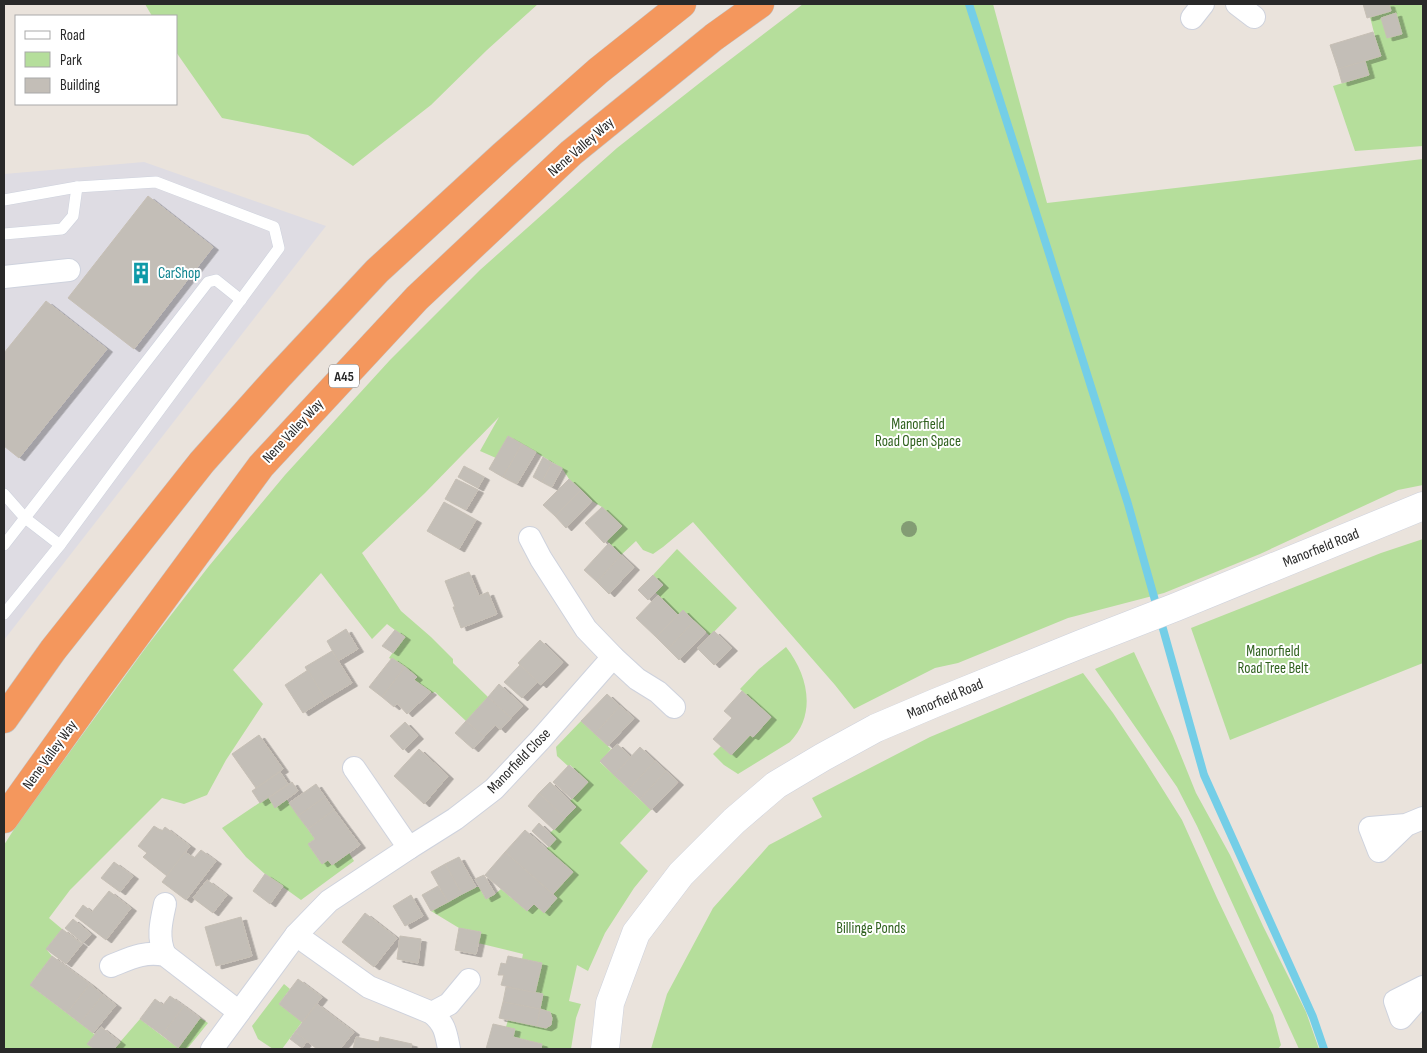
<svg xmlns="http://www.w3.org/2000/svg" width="1427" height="1053" font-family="'Sofia Sans Condensed',sans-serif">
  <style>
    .industrial { fill: #dedce3 }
    .green { fill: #b5de9b }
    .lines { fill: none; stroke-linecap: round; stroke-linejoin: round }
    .stream { stroke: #74cee7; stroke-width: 8 }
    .building { fill: #c3beb7; stroke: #c6bfb5; filter: url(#shadow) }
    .lane-casing { stroke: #ced2dd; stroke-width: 12 }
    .street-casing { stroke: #ced2dd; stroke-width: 24 }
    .secondary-casing { stroke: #ced2dd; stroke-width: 29 }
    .highway-casing { stroke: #c3c3c3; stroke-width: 29 }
    .lane { stroke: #fff; stroke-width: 11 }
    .street { stroke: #fff; stroke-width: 22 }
    .secondary { stroke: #fff; stroke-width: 28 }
    .highway { stroke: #f4975d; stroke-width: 28 }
    .tree { fill: #839c74 }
    .labels { text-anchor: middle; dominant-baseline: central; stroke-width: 4; stroke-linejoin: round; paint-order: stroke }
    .shield { fill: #fff; stroke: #696969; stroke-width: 1 }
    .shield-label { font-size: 14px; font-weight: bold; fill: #292929 }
    .street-label { font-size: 15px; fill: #292929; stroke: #fff }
    .culture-label { font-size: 15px; fill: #0d838f; stroke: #fff; text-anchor: start }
    .park-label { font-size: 15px; fill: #2f611e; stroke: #fff }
  </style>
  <defs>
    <filter id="shadow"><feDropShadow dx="5.5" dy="3" stdDeviation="0" flood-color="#0004"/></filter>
  </defs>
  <rect width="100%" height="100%" fill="#eae3dc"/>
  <polygon class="industrial" points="144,162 326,226 4,640 4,174"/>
  <g class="green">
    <polygon points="145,4 538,4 487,50 431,105 353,166 308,135 222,118 176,52 176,16 152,16"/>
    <polygon points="803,4 993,4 1047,203 1423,159 1423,485 1398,490 1260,554 1164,593 1068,618 958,663 935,668 854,709 835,685 693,522 663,547 653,554 643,550 636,541 621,555 607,541 622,526 602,507 592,501 569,479 562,468 508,436 496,458 480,451 499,417 425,493 362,553 401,611 431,637 453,659 453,663 488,697 466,721 435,692 432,693 431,692 414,680 417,677 392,658 391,659 389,658 404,637 387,624 372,639 321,573 233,670 263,704 226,760 207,795 184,804 162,798 70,890 49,918 62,929 46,949 52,956 30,985 93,1033 95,1035 87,1044 94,1049 4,1049 4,845 18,823 147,646 209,566 285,475 390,360 480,270 617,148 706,78"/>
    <polygon points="1389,4 1423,4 1423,146 1355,151 1333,86 1369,75 1365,61 1380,56 1370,17 1391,11"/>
    <polygon points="1423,539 1423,663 1230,740 1191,628 1381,553"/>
    <polygon points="677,549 737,608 710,636 683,610 678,615 655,592 663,584 653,575"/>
    <path d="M786,647c22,28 31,67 4,95l-52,32 -14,-9 -11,-11 8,-8 11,9 18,-20 4,2 17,-20 -31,-28 19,-20z"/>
    <polygon points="1134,652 1173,736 1196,793 1230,855 1263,926 1306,1012 1319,1049 1299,1049 1197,826 1177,787 1095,669"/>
    <polygon points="1083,673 1113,713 1145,761 1182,820 1217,898 1273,1015 1281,1045 1278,1049 651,1049 667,994 713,908 769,845 822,817 812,798 930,737"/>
    <polygon points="581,721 611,749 600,762 651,810 620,843 648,871 634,888 605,933 588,971 577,965 569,1001 581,1004 576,1018 571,1049 541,1049 542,1044 513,1037 515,1029 506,1027 508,1020 546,1028 551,1025 552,1018 550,1012 540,1009 543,994 535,993 542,963 522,959 523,954 478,943 481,932 459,928 431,911 476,887 479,887 486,899 495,894 501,889 527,911 534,904 544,913 557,898 553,894 573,872 546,849 556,839 550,833 576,807 570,801 588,782 570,765 568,766 557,756 556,747"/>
    <polygon points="268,797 275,807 287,800 315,839 308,844 322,864 328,860 332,865 349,853 354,861 301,900 265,874 246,857 222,828"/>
    <polygon points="284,984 290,989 279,1004 302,1022 282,1049 273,1049 258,1039 252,1026"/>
    <polygon points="200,1018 208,1023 187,1049 114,1049 140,1019 178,1048"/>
  </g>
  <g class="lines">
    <polyline class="stream" points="969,4 1047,247 1128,504 1204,775 1313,1017 1324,1049"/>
  </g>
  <g class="building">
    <polygon points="1363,4 1389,4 1391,11 1367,18"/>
    <polygon points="1396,13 1402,34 1387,38 1381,18"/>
    <polygon points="1373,32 1381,56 1338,69 1330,45"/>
    <polygon points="1365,61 1369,75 1342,83 1338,69"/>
    <polygon points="148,196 213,247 134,349 68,298"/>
    <polygon points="46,301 107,349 19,458 4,446 4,353"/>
    <polygon points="508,436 522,444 503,477 489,469"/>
    <polygon points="522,444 536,452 517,484 503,477"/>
    <polygon points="543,457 552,463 542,482 533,477"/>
    <polygon points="552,463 562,468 552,487 542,482"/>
    <polygon points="464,466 484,477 478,488 458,477"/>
    <polygon points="456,479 478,490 466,510 445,499"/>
    <polygon points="569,479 581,490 555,516 543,505"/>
    <polygon points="581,490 592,501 566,528 555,516"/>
    <polygon points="444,502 476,520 459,549 427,531"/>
    <polygon points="602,507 622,526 604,543 585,523"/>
    <polygon points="609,543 621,555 597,582 584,570"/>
    <polygon points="621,555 634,567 609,594 597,582"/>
    <polygon points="469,572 479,596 488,592 497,614 461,628 453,607 455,607 445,581"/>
    <polygon points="653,575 663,585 648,600 638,590"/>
    <polygon points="658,595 678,615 656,637 636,618"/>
    <polygon points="683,610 694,621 668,649 656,637"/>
    <polygon points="694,621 706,632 679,660 668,649"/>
    <polygon points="346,629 358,649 338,661 327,641"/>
    <polygon points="395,630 405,637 393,653 382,646"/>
    <polygon points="714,631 732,648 714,665 697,648"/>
    <polygon points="540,640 563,662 541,685 518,663"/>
    <polygon points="332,651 352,683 325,699 305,667"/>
    <polygon points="392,658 405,667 382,697 369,687"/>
    <polygon points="520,665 538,682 522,698 504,682"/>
    <polygon points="405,667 417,677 414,680 431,692 407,714 397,703 394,707 382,697"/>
    <polygon points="308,670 325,699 303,713 285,685"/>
    <polygon points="499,684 523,706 511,718 488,697"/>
    <polygon points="742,691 771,717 753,737 750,735 731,755 713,739 732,718 724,711"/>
    <polygon points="607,694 620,706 595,734 581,721"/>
    <polygon points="488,697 511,718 500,730 495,725 484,737 466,721"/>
    <polygon points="620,706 634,718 608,746 595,734"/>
    <polygon points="466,721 484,737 473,749 455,733"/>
    <polygon points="405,722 418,736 403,750 390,736"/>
    <polygon points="259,735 283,769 256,788 232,754"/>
    <polygon points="617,744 631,757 614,775 600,761"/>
    <polygon points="640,747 655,761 629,789 614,775"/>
    <polygon points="419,749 448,776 424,804 394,776"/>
    <polygon points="655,761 666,771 640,799 629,789"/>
    <polygon points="569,765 588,782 572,799 553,782"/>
    <polygon points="666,771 678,782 651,810 640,799"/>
    <polygon points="280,772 288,784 260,803 252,791"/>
    <polygon points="292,782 298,791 275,808 269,798"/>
    <polygon points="550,782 576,807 565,818 539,793"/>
    <polygon points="316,784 325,797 298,816 289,803"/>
    <polygon points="539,793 565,818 554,830 528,806"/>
    <polygon points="325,797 334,810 308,829 298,816"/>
    <polygon points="334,810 360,845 332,865 328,860 322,864 308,844 315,839 308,829"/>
    <polygon points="539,823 556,839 549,847 532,831"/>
    <polygon points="154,826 162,831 165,827 190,846 167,876 143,857 147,853 138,846"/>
    <polygon points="525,830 573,872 553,894 505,852"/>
    <polygon points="201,850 216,861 186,900 162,882 185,852 194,858"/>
    <polygon points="505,852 557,898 544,913 534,904 527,911 485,875"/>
    <polygon points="459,857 476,887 462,894 445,864"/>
    <polygon points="114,862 133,876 120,892 101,878"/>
    <polygon points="445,864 462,894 448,902 431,872"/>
    <polygon points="265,874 283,886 270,904 253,891"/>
    <polygon points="484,875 495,894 486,899 475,879"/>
    <polygon points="207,880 227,895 213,913 193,898"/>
    <polygon points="438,886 448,902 431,911 422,895"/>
    <polygon points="109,891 131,908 106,940 75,916 83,905 92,912"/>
    <polygon points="411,895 423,916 405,926 393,906"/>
    <polygon points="365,913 397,938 374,967 342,942"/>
    <polygon points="241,917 252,956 216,966 205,927"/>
    <polygon points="73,919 91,934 83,943 65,928"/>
    <polygon points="459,928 481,932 476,954 455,950"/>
    <polygon points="62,929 82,944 66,964 46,949"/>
    <polygon points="400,936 421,939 418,963 397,959"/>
    <polygon points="52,956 90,984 67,1013 30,985"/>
    <polygon points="508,956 542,963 535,993 501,985 504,975 498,975 501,963 506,964"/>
    <polygon points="298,979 322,997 302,1022 279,1004"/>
    <polygon points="90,984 103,995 80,1023 67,1013"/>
    <polygon points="506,987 543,994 540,1009 503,1002"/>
    <polygon points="103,995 116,1005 93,1033 80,1023"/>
    <polygon points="170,996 184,1006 162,1035 140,1019 155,999 163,1005"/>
    <polygon points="503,1002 540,1009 537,1026 499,1018"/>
    <polygon points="317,1004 354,1032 340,1049 317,1049 295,1032"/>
    <polygon points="184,1006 200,1018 178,1048 162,1035"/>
    <polygon points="540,1009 550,1012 552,1018 551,1025 546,1028 537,1026"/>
    <polygon points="493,1024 515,1029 513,1037 542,1044 541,1049 486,1049"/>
    <polygon points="101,1027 120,1042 114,1049 94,1049 87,1044"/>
    <polygon points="295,1032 307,1041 302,1048 290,1039"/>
    <polygon points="356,1037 379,1042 377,1049 353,1049"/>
    <polygon points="380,1037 412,1044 410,1049 377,1049"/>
  </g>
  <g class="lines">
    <g class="lane-casing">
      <g id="lane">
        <polyline points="4,200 77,187 156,182 274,227 279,248 60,545 4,614"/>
        <polyline points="4,234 62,229 73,216 77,187"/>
        <polyline points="4,494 25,518 60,545"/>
        <polyline points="4,545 208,282 216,280 241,300"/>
      </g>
    </g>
    <g class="street-casing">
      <g id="street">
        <polyline points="1237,4 1254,17"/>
        <polyline points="1192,18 1203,4"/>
        <polyline points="4,277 69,270"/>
        <polyline points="613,657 637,679 658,692 674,707"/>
        <polyline points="354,768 409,848"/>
        <polyline points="1406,825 1379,851 1370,828 1406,825 1423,818"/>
        <path d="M165,904c-4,18 -8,34 0,51"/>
        <path d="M296,935l73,52 63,26c13,11 14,20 17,36"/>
        <path d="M111,966c20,-8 33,-15 54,-11l74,57"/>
        <polyline points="1423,987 1395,1001 1401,1018 1423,993"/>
        <polyline points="432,1013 449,1004 469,980"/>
        <polyline points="212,1049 296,935 329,901 409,848 455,819 494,789 540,740 613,657 586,629 541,559 530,538"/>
      </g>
    </g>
    <g class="secondary-casing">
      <polyline id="secondary" points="605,1049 610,1003 636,933 681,874 734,821 776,785 823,757 876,728 935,703 1081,644 1176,607 1423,506"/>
    </g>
    <g class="highway-casing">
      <g id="highway">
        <polyline points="4,719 53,650 202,462 278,377 377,271 502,156 598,71 682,4"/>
        <polyline points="4,819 99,686 261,466 417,298 571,153 714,37 760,4"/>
      </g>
    </g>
    <use href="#lane" class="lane"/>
    <use href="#street" class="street"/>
    <use href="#secondary" class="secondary"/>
    <use href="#highway" class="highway"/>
  </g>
  <circle class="tree" cx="909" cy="529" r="8"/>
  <defs>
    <g id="building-bare" transform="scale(1.725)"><path d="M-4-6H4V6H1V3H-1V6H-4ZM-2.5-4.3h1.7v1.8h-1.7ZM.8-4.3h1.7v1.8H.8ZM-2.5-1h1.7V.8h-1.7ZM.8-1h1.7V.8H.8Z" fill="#0f9aa8" stroke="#fff" stroke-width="2.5" paint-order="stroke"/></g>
  </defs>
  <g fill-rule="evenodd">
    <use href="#building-bare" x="141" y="273"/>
  </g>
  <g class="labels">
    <rect class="shield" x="329" y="364.5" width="30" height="23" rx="4"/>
    <g class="shield-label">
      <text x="344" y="376">A45</text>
    </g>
    <g class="street-label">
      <text transform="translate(581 147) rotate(-41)">Nene Valley Way</text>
      <text transform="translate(293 431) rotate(-47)">Nene Valley Way</text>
      <text transform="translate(1321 548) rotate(-22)">Manorfield Road</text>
      <text transform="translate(945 699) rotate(-23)">Manorfield Road</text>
      <text transform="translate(50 755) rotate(-54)">Nene Valley Way</text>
      <text transform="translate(519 761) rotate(-46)">Manorfield Close</text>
    </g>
    <g class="culture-label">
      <text x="158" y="273">CarShop</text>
    </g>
    <g class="park-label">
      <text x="918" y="424">Manorfield<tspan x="918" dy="17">Road Open Space</tspan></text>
      <text x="1273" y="651">Manorfield<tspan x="1273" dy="17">Road Tree Belt</tspan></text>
      <text x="871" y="928">Billinge Ponds</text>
    </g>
  </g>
  <rect width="1427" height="1053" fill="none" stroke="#292929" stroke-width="10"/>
  <rect x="15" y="15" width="162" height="90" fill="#ffffff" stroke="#a9a9a9"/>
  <rect x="25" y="31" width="25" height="8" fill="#ffffff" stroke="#a9a9a9"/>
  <text x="60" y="40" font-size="15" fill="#292929">Road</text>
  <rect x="25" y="52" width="25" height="15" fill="#b5de9b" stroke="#a9a9a9"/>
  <text x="60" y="65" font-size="15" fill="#292929">Park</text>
  <rect x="25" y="78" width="25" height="15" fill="#c3beb7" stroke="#a9a9a9"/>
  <text x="60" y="90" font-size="15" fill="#292929">Building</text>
</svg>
